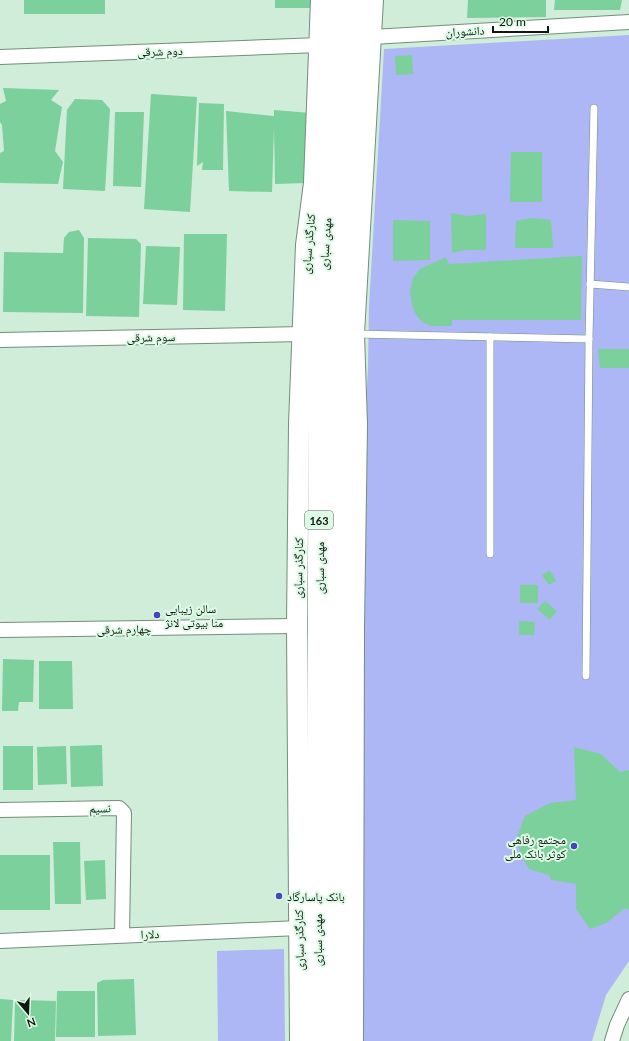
<svg xmlns="http://www.w3.org/2000/svg" width="629" height="1041" font-family="Lato,'Noto Naskh Arabic',sans-serif">
  <style>
    .green { fill: #adb7f6 }
    .building { fill: #7cd09b }
    .lines { fill: none; stroke-linecap: round; stroke-linejoin: round }
    .service-casing { stroke: #738e7b; stroke-width: 8 }
    .minor-casing { stroke: #738e7b; stroke-width: 16 }
    .secondary-casing { stroke: #738e7b; stroke-width: 22 }
    .primary-casing { stroke: #738e7b; stroke-width: 24 }
    .service { stroke: #fff; stroke-width: 7 }
    .minor { stroke: #fff; stroke-width: 14 }
    .secondary { stroke: #fff; stroke-width: 20 }
    .primary { stroke: #fff; stroke-width: 22 }
    .poi-dot { fill: #4645ba; stroke: #ddfae5; stroke-width: 1.5 }
    .labels { text-anchor: middle; dominant-baseline: central; stroke-width: 4; stroke-linejoin: round; paint-order: stroke }
    .shield { fill: #ddfae5; stroke: #4b5c51; stroke-width: 1 }
    .shield-label { font-size: 11px; font-weight: bold; fill: #0d1811 }
    .street-label { font-size: 12px; fill: #0d1811; stroke: #ddfae5 }
    .poi-label { font-size: 12px; fill: #0d1811; stroke: #ddfae5; text-anchor: start }
  </style>
  <rect width="100%" height="100%" fill="#cfedd8"/>
  <g class="green">
    <polygon points="629,35 629,961 606,995 592,1041 361,1041 364,860 362,665 363,469 368,366 369,306 384,49"/>
    <polygon points="284,949 285,1041 218,1041 217,951"/>
  </g>
  <g class="building">
    <rect x="24" y="0" width="81" height="14"/>
    <rect x="275" y="0" width="41" height="8"/>
    <polygon points="468,0 546,0 546,17 467,18"/>
    <polygon points="555,0 622,0 620,10 554,10"/>
    <polygon points="412,55 413,74 396,75 395,56"/>
    <polygon points="3,88 59,90 51,100 62,107 55,151 63,162 58,184 0,183 0,153 4,151 2,125 0,122 0,104 6,101"/>
    <polygon points="151,94 197,97 190,212 144,209"/>
    <polygon points="75,99 102,100 110,109 105,191 63,189 67,110"/>
    <polygon points="199,103 224,104 223,170 202,170 203,162 197,166"/>
    <polygon points="274,110 311,113 306,183 275,184 274,127 272,192 229,191 226,111 274,116"/>
    <polygon points="115,112 144,112 141,187 113,186"/>
    <polygon points="511,152 542,152 542,202 510,202"/>
    <polygon points="451,213 468,216 486,214 486,250 466,250 452,253"/>
    <polygon points="532,218 551,220 553,248 515,248 516,221"/>
    <polygon points="393,220 430,221 430,260 393,261"/>
    <polygon points="79,230 84,238 83,313 3,312 4,252 63,253 64,238 69,232"/>
    <polygon points="184,234 227,234 225,311 183,310"/>
    <polygon points="88,238 136,239 141,244 139,317 86,316"/>
    <polygon points="146,246 180,247 177,305 143,304"/>
    <polygon points="582,256 581,320 452,320 452,326 431,326 422,322 416,315 412,305 410,291 413,278 420,269 446,257 449,264"/>
    <polygon points="598,349 629,349 629,368 600,368"/>
    <polygon points="550,570 556,581 549,585 542,575"/>
    <rect x="520" y="585" width="18" height="18"/>
    <polygon points="545,601 557,611 550,620 537,609"/>
    <polygon points="519,621 535,622 534,635 519,635"/>
    <polygon points="3,659 34,660 33,702 19,702 18,711 2,711"/>
    <polygon points="39,661 72,661 73,709 39,709"/>
    <polygon points="102,745 103,786 71,787 70,746"/>
    <rect x="3" y="746" width="30" height="44"/>
    <polygon points="66,746 67,784 38,785 37,747"/>
    <polygon points="574,747 601,754 620,772 629,770 629,910 625,908 606,923 590,929 576,909 576,884 551,880 549,875 529,869 521,855 517,837 525,816 550,803 576,800"/>
    <polygon points="53,842 80,842 81,904 55,904"/>
    <rect x="0" y="855" width="50" height="55"/>
    <polygon points="105,860 106,899 86,900 84,861"/>
    <polygon points="134,979 136,1035 98,1036 97,983 103,980"/>
    <polygon points="57,991 95,991 95,1037 56,1037"/>
    <polygon points="0,999 13,1000 11,1041 0,1041"/>
    <polygon points="19,1000 56,1001 55,1041 14,1041 15,1002"/>
  </g>
  <g class="lines">
    <g class="service-casing">
      <g id="service">
        <polyline points="590,284 629,287"/>
        <polyline points="354,334 589,339 586,676"/>
        <polyline points="589,339 594,108"/>
        <polyline points="490,554 490,337"/>
      </g>
    </g>
    <g class="minor-casing">
      <g id="minor">
        <polyline points="372,37 629,22"/>
        <polyline points="0,57 320,45"/>
        <polyline points="0,340 303,334"/>
        <polyline points="0,630 297,626"/>
        <polyline points="0,810 119,808 124,813 122,935"/>
        <polyline points="0,941 299,928"/>
        <polyline points="612,1041 617,1025 629,999"/>
      </g>
    </g>
    <g class="secondary-casing">
      <g id="secondary">
        <polyline points="300,1041 297,626 299,424 306,245 314,183 321,0"/>
        <polyline points="353,1041 354,626 357,425 354,334 373,0"/>
      </g>
    </g>
    <g class="primary-casing">
      <g id="primary">
        <polyline points="317,1041 320,333 338,32 339,0"/>
        <polyline points="333,1041 337,332 355,0"/>
      </g>
    </g>
    <use href="#service" class="service"/>
    <use href="#minor" class="minor"/>
    <use href="#secondary" class="secondary"/>
    <use href="#primary" class="primary"/>
  </g>
  <g class="poi-dot">
    <circle cx="157" cy="615" r="4"/>
    <circle cx="574" cy="846" r="4"/>
    <circle cx="279" cy="896" r="4"/>
  </g>
  <g class="labels">
    <rect class="shield" x="305" y="511" width="28" height="18" rx="3"/>
    <g class="shield-label">
      <text x="319" y="520">163</text>
    </g>
    <g class="street-label">
      <text transform="translate(465 31) rotate(-3)">دانشوران</text>
      <text transform="translate(160 51) rotate(-2)">دوم شرقی</text>
      <text transform="translate(308 244) rotate(-85)">کنارگذر سباری</text>
      <text transform="translate(325 244) rotate(-86)">مهدی سباری</text>
      <text transform="translate(151 337) rotate(-1)">سوم شرقی</text>
      <text transform="translate(298 568) rotate(-89)">کنارگذر سباری</text>
      <text transform="translate(319 568) rotate(-90)">مهدی سباری</text>
      <text transform="translate(124 629) rotate(-1)">چهارم شرقی</text>
      <text transform="translate(100 808) rotate(-1)">نسیم</text>
      <text transform="translate(150 934) rotate(-2)">دلارا</text>
      <text transform="translate(299 940) rotate(-91)">کنارگذر سباری</text>
      <text transform="translate(317 940) rotate(-90)">مهدی سباری</text>
    </g>
    <g class="poi-label">
      <text x="165" y="608">سالن زیبایی<tspan x="165" dy="14">منا بیوتی لانژ</tspan></text>
      <text x="566" y="839" text-anchor="end">مجتمع رفاهی<tspan x="566" dy="14">کوثر بانک ملی</tspan></text>
      <text x="287" y="896">بانک پاسارگاد</text>
    </g>
  </g>
  <g transform="translate(28 1013) rotate(161)" stroke="#ddfae5" stroke-width="3" paint-order="stroke">
  <path d="M0-3L7 15L0 10L-7 15Z" fill="#0d1811"/>
  <text y="-6" font-size="11" font-weight="bold" text-anchor="middle" fill="#0d1811">N</text>
  </g>
  <path d="M493 26v6h55v-6" fill="none" stroke="#0d1811" stroke-width="2"/>
  <text x="499" y="26" font-size="12" fill="#0d1811" stroke="#ddfae5" stroke-width="3" paint-order="stroke">20 m</text>
</svg>
